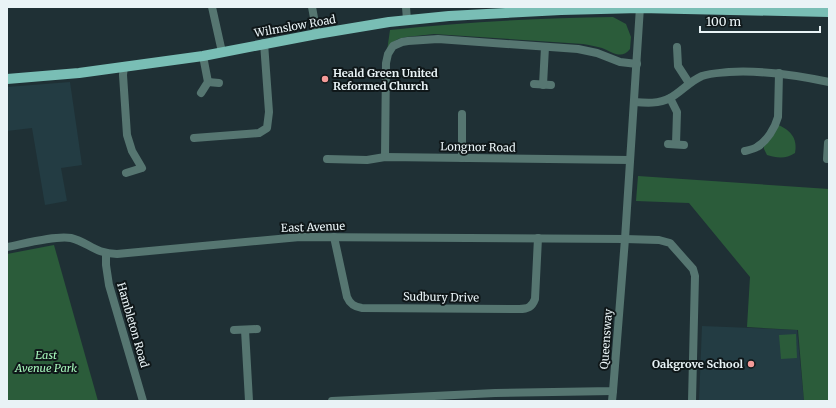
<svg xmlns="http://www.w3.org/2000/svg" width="836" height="408" font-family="Merriweather,serif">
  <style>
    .built { fill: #233c43 }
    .green { fill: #2b5c3a }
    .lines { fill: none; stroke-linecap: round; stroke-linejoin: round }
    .minor { stroke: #567671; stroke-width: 8 }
    .major { stroke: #79beb5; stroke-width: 10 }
    .poi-dot { fill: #f59b99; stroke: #0f1719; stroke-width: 1.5 }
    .labels { text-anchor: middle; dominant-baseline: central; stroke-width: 4; stroke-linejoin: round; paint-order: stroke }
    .street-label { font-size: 11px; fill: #e9f3f6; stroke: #0f1719 }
    .poi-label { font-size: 11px; font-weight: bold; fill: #e9f3f6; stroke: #0f1719; text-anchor: start }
    .park-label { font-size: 11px; font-style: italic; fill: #a7f7bb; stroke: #0f1719 }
  </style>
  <rect width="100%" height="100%" fill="#1f3035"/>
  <g class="built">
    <polygon points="70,82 82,165 61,168 67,201 45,205 32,128 7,131 7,87"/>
    <polygon points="702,326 797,330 804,401 699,401"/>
  </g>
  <g class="green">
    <path d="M613,17l13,7 5,13 -1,12c-8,11 -18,3 -28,-1 -7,-2 -13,-3 -19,-4l-149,-10 -28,3 -8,2 -5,3 -6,9 3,-21c75,-8 148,-12 223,-13z"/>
    <path d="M776,124c13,5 22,13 19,29 -9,6 -18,5 -28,2l-3,-6 -1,-7z"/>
    <polygon points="638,176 829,189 829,401 804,401 798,330 747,327 750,277 689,203 636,201"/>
    <polygon points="54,245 98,401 7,401 7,254"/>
    <polygon points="796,334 797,358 781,359 779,335"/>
  </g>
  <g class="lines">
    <g class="minor">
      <polyline points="212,7 222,52"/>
      <polyline points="312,7 317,34"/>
      <polyline points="406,7 407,20"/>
      <polyline points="677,47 678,66 689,83"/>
      <polyline points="124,66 123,75 127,135 132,151 142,168 126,173"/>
      <polyline points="208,82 219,83"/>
      <polyline points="534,84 551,85"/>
      <polyline points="543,85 545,47"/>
      <polyline points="201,93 208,82 203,56"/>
      <polyline points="670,98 677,112 676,144"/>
      <path d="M634,102c12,1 25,2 36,-4 11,-6 20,-17 32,-22 9,-3 18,-3 27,-4 34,-2 67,3 100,10"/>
      <polyline points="194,138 259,133 267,128 269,112 264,43"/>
      <polyline points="668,144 684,145"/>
      <path d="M745,151c4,-1 9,-2 12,-4 10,-6 18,-19 21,-30l1,-44"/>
      <polyline points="385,157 386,63 388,54 393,46 402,42 408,41 438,39 578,49 597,53 620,62 637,64"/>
      <polyline points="462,158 462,114"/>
      <polyline points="327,159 367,160 385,157 630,160"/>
      <polyline points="827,159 828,143"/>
      <path d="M334,237l13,60c3,7 7,10 15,11l157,1c9,0 13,-2 16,-10l3,-61"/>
      <path d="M7,247c16,-3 49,-12 64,-9 17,4 24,16 46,16l183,-17 325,2 34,1 11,3 23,26 2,7 -3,125"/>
      <polyline points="106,253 106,265 109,285 143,401"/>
      <polyline points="234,330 257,329"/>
      <polyline points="245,330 249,401"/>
      <polyline points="332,401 495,393 613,391 625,239 640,7"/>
      <polyline points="612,401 613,391"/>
    </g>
    <polyline class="major" points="7,79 79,73 203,56 317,34 389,22 449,16 561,10 640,8 829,12"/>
  </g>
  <g class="poi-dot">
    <circle cx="325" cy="79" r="4"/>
    <circle cx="751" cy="364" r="4"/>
  </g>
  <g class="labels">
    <g class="street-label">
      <text transform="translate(295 26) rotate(-10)">Wilmslow Road</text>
      <text transform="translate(478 147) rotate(1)">Longnor Road</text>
      <text transform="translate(313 227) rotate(-2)">East Avenue</text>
      <text transform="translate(441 297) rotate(1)">Sudbury Drive</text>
      <text transform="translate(133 325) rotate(74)">Hambleton Road</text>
      <text transform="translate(606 339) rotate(-86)">Queensway</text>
    </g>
    <g class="poi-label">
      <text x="333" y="73">Heald Green United<tspan x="333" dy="13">Reformed Church</tspan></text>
      <text x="743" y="364" text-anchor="end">Oakgrove School</text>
    </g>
    <g class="park-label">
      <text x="46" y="355">East<tspan x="46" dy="13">Avenue Park</tspan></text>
    </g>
  </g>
  <rect width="836" height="408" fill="none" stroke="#e9f3f6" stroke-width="16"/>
  <path d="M700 26v6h120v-6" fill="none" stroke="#e9f3f6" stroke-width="2"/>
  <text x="706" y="26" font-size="12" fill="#e9f3f6" stroke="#0f1719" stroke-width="3" paint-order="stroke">100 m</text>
</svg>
